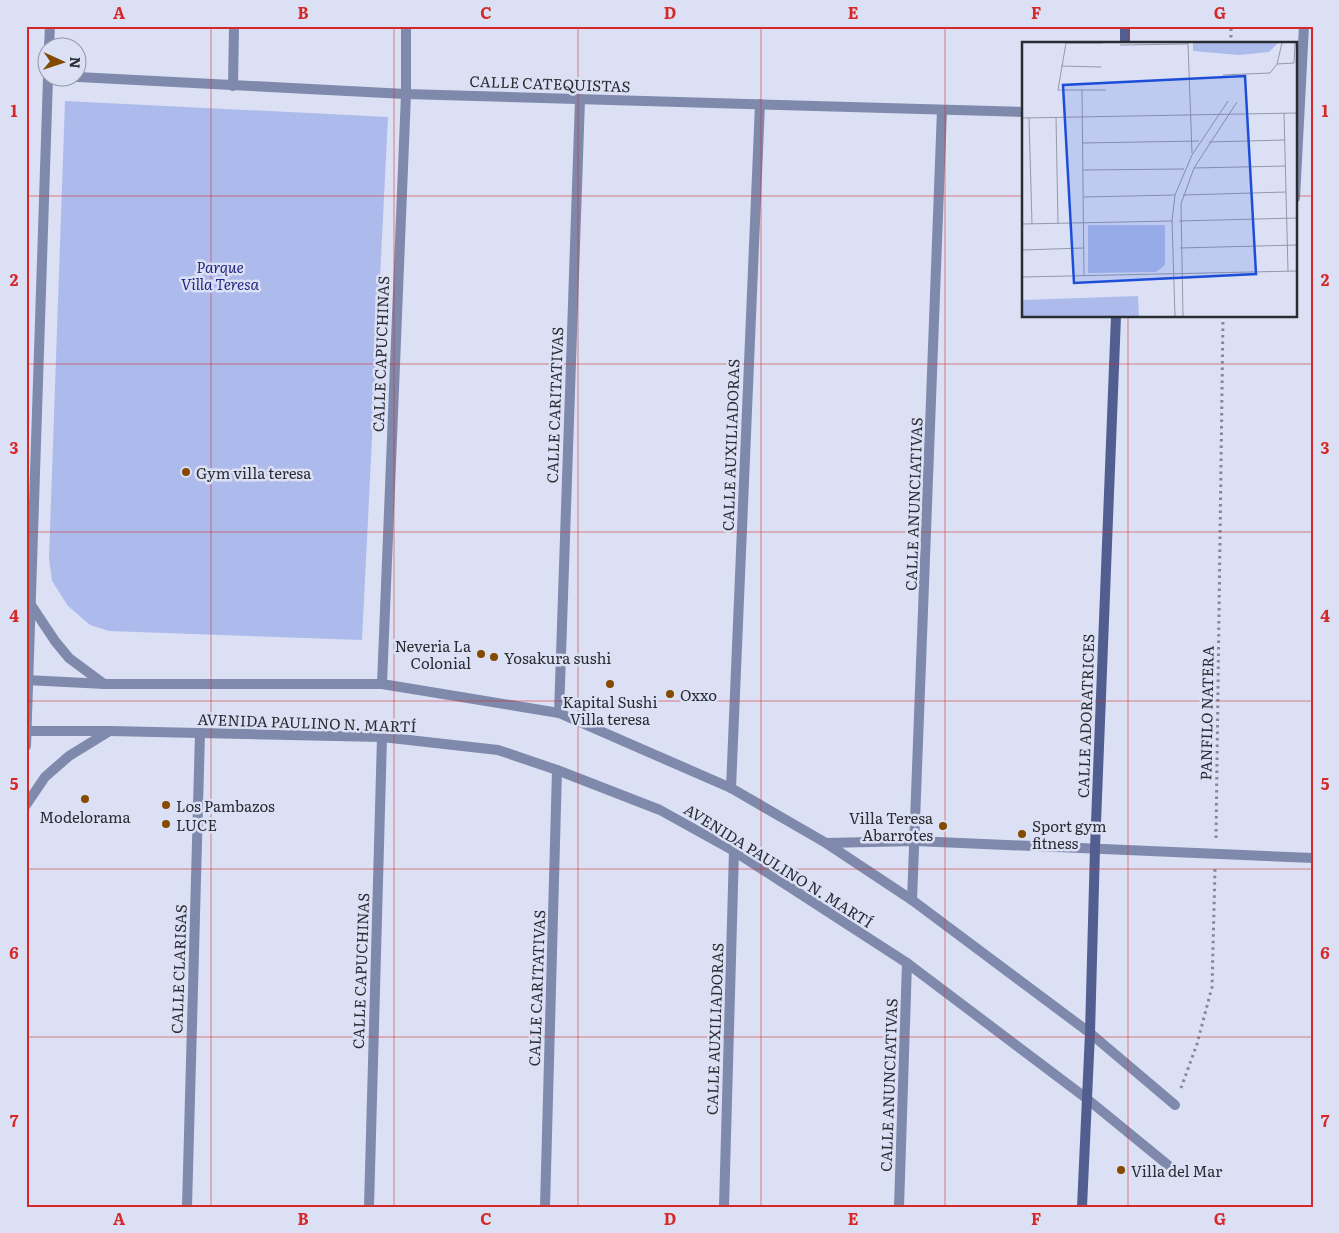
<svg xmlns="http://www.w3.org/2000/svg" width="1339" height="1233" font-family="Literata,serif">
  <style>
    .green { fill: #adbbec }
    .lines { fill: none; stroke-linecap: round; stroke-linejoin: round }
    .path { stroke: #848795; stroke-width: 3; stroke-dasharray: 2.5 4; stroke-linecap: butt }
    .street { stroke: #7f89ab; stroke-width: 10 }
    .secondary { stroke: #525e8f; stroke-width: 10 }
    .grid { fill: none; stroke: #d62828; stroke-width: 1; stroke-opacity: 0.55 }
    .poi-dot { fill: #844a00; stroke: #dbe0f4; stroke-width: 2 }
    .labels { text-anchor: middle; dominant-baseline: central; stroke-width: 5; stroke-linejoin: round; paint-order: stroke }
    .street-label { font-size: 15px; fill: #2a2c33; stroke: #dbe0f4 }
    .park-label { font-size: 15px; font-style: italic; fill: #222881; stroke: #dbe0f4 }
    .poi-label { font-size: 15px; fill: #2a2c33; stroke: #dbe0f4; text-anchor: start }
    .inset-road { fill: none; stroke: #9498a7; stroke-width: 1 }
    .view { fill: #1d4ed8; fill-opacity: 0.15; stroke: #1d4ed8; stroke-width: 2.5 }
    .inset-edge { fill: none; stroke: #2a2c33; stroke-width: 2.5 }
    .neatline { fill: none; stroke: #d62828; stroke-width: 2 }
    .grid-label { font-size: 16px; text-anchor: middle; font-weight: bold; fill: #d62828 }
  </style>
  <rect width="100%" height="100%" fill="#dbe0f4"/>
  <polygon class="green" points="65,101 388,117 362,640 109,631 90,625 68,606 52,581 49,558"/>
  <g class="lines">
    <g class="path">
      <polyline points="1231,44 1231,26"/>
      <polyline points="1216,838 1223,316"/>
      <polyline points="1181,1088 1197,1044 1212,987 1215,869"/>
    </g>
    <g class="street">
      <polyline points="49,48 50,26"/>
      <polyline points="78,77 406,94 1023,112"/>
      <polyline points="233,86 234,26"/>
      <polyline points="1295,198 1304,26"/>
      <polyline points="31,605 55,641 69,658 104,684"/>
      <polyline points="26,680 105,684 382,684 559,713 731,788 826,843 912,900 1090,1033 1175,1105"/>
      <polyline points="382,684 406,94 406,26"/>
      <polyline points="559,713 580,99"/>
      <polyline points="26,731 109,731 382,737 498,750 557,770 660,810 734,851 907,963 1086,1098 1168,1165"/>
      <polyline points="26,746 48,78"/>
      <polyline points="731,788 760,104"/>
      <polyline points="26,805 45,777 69,756 108,732"/>
      <polyline points="826,843 915,841 1313,858"/>
      <polyline points="912,900 942,110"/>
      <polyline points="187,1207 200,733"/>
      <polyline points="369,1207 382,737"/>
      <polyline points="545,1207 557,770"/>
      <polyline points="724,1207 734,851"/>
      <polyline points="899,1207 907,963"/>
    </g>
    <g class="secondary">
      <polyline points="1125,44 1125,26"/>
      <polyline points="1082,1207 1090,1033 1095,848 1116,316"/>
    </g>
  </g>
  <path class="grid" d="M211,26v1181M394,26v1181M578,26v1181M761,26v1181M945,26v1181M1128,26v18M26,196h997M1295,196h18M1128,316v891M26,364h1287M26,532h1287M26,701h1287M26,869h1287M26,1037h1287"/>
  <g class="poi-dot">
    <circle cx="186" cy="472" r="5"/>
    <circle cx="481" cy="654" r="5"/>
    <circle cx="494" cy="657" r="5"/>
    <circle cx="610" cy="684" r="5"/>
    <circle cx="670" cy="694" r="5"/>
    <circle cx="85" cy="799" r="5"/>
    <circle cx="166" cy="805" r="5"/>
    <circle cx="166" cy="824" r="5"/>
    <circle cx="943" cy="826" r="5"/>
    <circle cx="1022" cy="834" r="5"/>
    <circle cx="1121" cy="1170" r="5"/>
  </g>
  <g class="labels">
    <g class="street-label">
      <text transform="translate(550 83) rotate(2)">CALLE CATEQUISTAS</text>
      <text transform="translate(380 354) rotate(-88)">CALLE CAPUCHINAS</text>
      <text transform="translate(554 405) rotate(-88)">CALLE CARITATIVAS</text>
      <text transform="translate(730 445) rotate(-88)">CALLE AUXILIADORAS</text>
      <text transform="translate(913 504) rotate(-88)">CALLE ANUNCIATIVAS</text>
      <text transform="translate(1206 713) rotate(-89)">PANFILO NATERA</text>
      <text transform="translate(1085 716) rotate(-88)">CALLE ADORATRICES</text>
      <text transform="translate(307 722) rotate(2)">AVENIDA PAULINO N. MARTÍ</text>
      <text transform="translate(779 865) rotate(32)">AVENIDA PAULINO N. MARTÍ</text>
      <text transform="translate(178 969) rotate(-88)">CALLE CLARISAS</text>
      <text transform="translate(360 971) rotate(-88)">CALLE CAPUCHINAS</text>
      <text transform="translate(536 988) rotate(-88)">CALLE CARITATIVAS</text>
      <text transform="translate(714 1029) rotate(-88)">CALLE AUXILIADORAS</text>
      <text transform="translate(888 1085) rotate(-88)">CALLE ANUNCIATIVAS</text>
    </g>
    <g class="park-label">
      <text x="220" y="266">Parque<tspan x="220" dy="17">Villa Teresa</tspan></text>
    </g>
    <g class="poi-label">
      <text x="196" y="472">Gym villa teresa</text>
      <text x="471" y="645" text-anchor="end">Neveria La<tspan x="471" dy="17">Colonial</tspan></text>
      <text x="504" y="657">Yosakura sushi</text>
      <text x="680" y="694">Oxxo</text>
      <text x="610" y="701" text-anchor="middle">Kapital Sushi<tspan x="610" dy="17">Villa teresa</tspan></text>
      <text x="176" y="805">Los Pambazos</text>
      <text x="85" y="816" text-anchor="middle">Modelorama</text>
      <text x="933" y="817" text-anchor="end">Villa Teresa<tspan x="933" dy="17">Abarrotes</tspan></text>
      <text x="176" y="824">LUCE</text>
      <text x="1032" y="825">Sport gym<tspan x="1032" dy="17">fitness</tspan></text>
      <text x="1131" y="1170">Villa del Mar</text>
    </g>
  </g>
  <g transform="translate(1022 42)">
    <rect width="275" height="275" fill="#dbe0f4"/>
    <path d="M171,1h85l-9,9 -30,3 -46,-4zM66,183h77v40l-9,7 -68,1zM116,254l1,20h-117v-16z" fill="#adbbec"/>
    <path class="inset-road" d="M44,1l-8,47h48M44,1h37M166,1l4,110M98,3l68,-1M255,22l17,-1 1,-20M39,24l40,1M201,33l47,-2 7,-9 5,-21M60,48l2,186M262,71l4,158M34,75l2,107M0,76l275,-5M7,76l3,106M187,100l76,-2M60,101l117,-2M172,126l92,-2M61,128l101,-1M161,153l103,-3M62,155l91,-2M157,179l118,-3M0,182l150,-3M158,206l117,-3M0,208l62,-2M0,235l275,-6M153,274l-3,-95 3,-26 17,-40 36,-54M161,274l-2,-112 13,-36 43,-66"/>
    <path class="view" d="M223,34l11,198 -182,9 -11,-198z"/>
    <rect width="275" height="275" class="inset-edge"/>
  </g>
  <rect width="1339" height="1233" fill="none" stroke="#dbe0f4" stroke-width="55"/>
  <g transform="translate(62 62) rotate(93)"><circle r="24" fill="#dbe0f4" stroke="#9498a7"/>
  <path d="M0-4L9 19L0 12L-9 19Z" fill="#844a00"/>
  <text y="-8" font-size="14" font-weight="bold" text-anchor="middle" fill="#2a2c33">N</text>
  </g>
  <rect x="28" y="28" width="1284" height="1178" class="neatline"/>
  <g class="grid-label">
    <text x="119" y="19">A</text>
    <text x="303" y="19">B</text>
    <text x="486" y="19">C</text>
    <text x="670" y="19">D</text>
    <text x="853" y="19">E</text>
    <text x="1036" y="19">F</text>
    <text x="1220" y="19">G</text>
    <text x="14" y="117">1</text>
    <text x="1325" y="117">1</text>
    <text x="14" y="286">2</text>
    <text x="1325" y="286">2</text>
    <text x="14" y="454">3</text>
    <text x="1325" y="454">3</text>
    <text x="14" y="622">4</text>
    <text x="1325" y="622">4</text>
    <text x="14" y="790">5</text>
    <text x="1325" y="790">5</text>
    <text x="14" y="959">6</text>
    <text x="1325" y="959">6</text>
    <text x="14" y="1127">7</text>
    <text x="1325" y="1127">7</text>
    <text x="119" y="1225">A</text>
    <text x="303" y="1225">B</text>
    <text x="486" y="1225">C</text>
    <text x="670" y="1225">D</text>
    <text x="853" y="1225">E</text>
    <text x="1036" y="1225">F</text>
    <text x="1220" y="1225">G</text>
  </g>
</svg>
